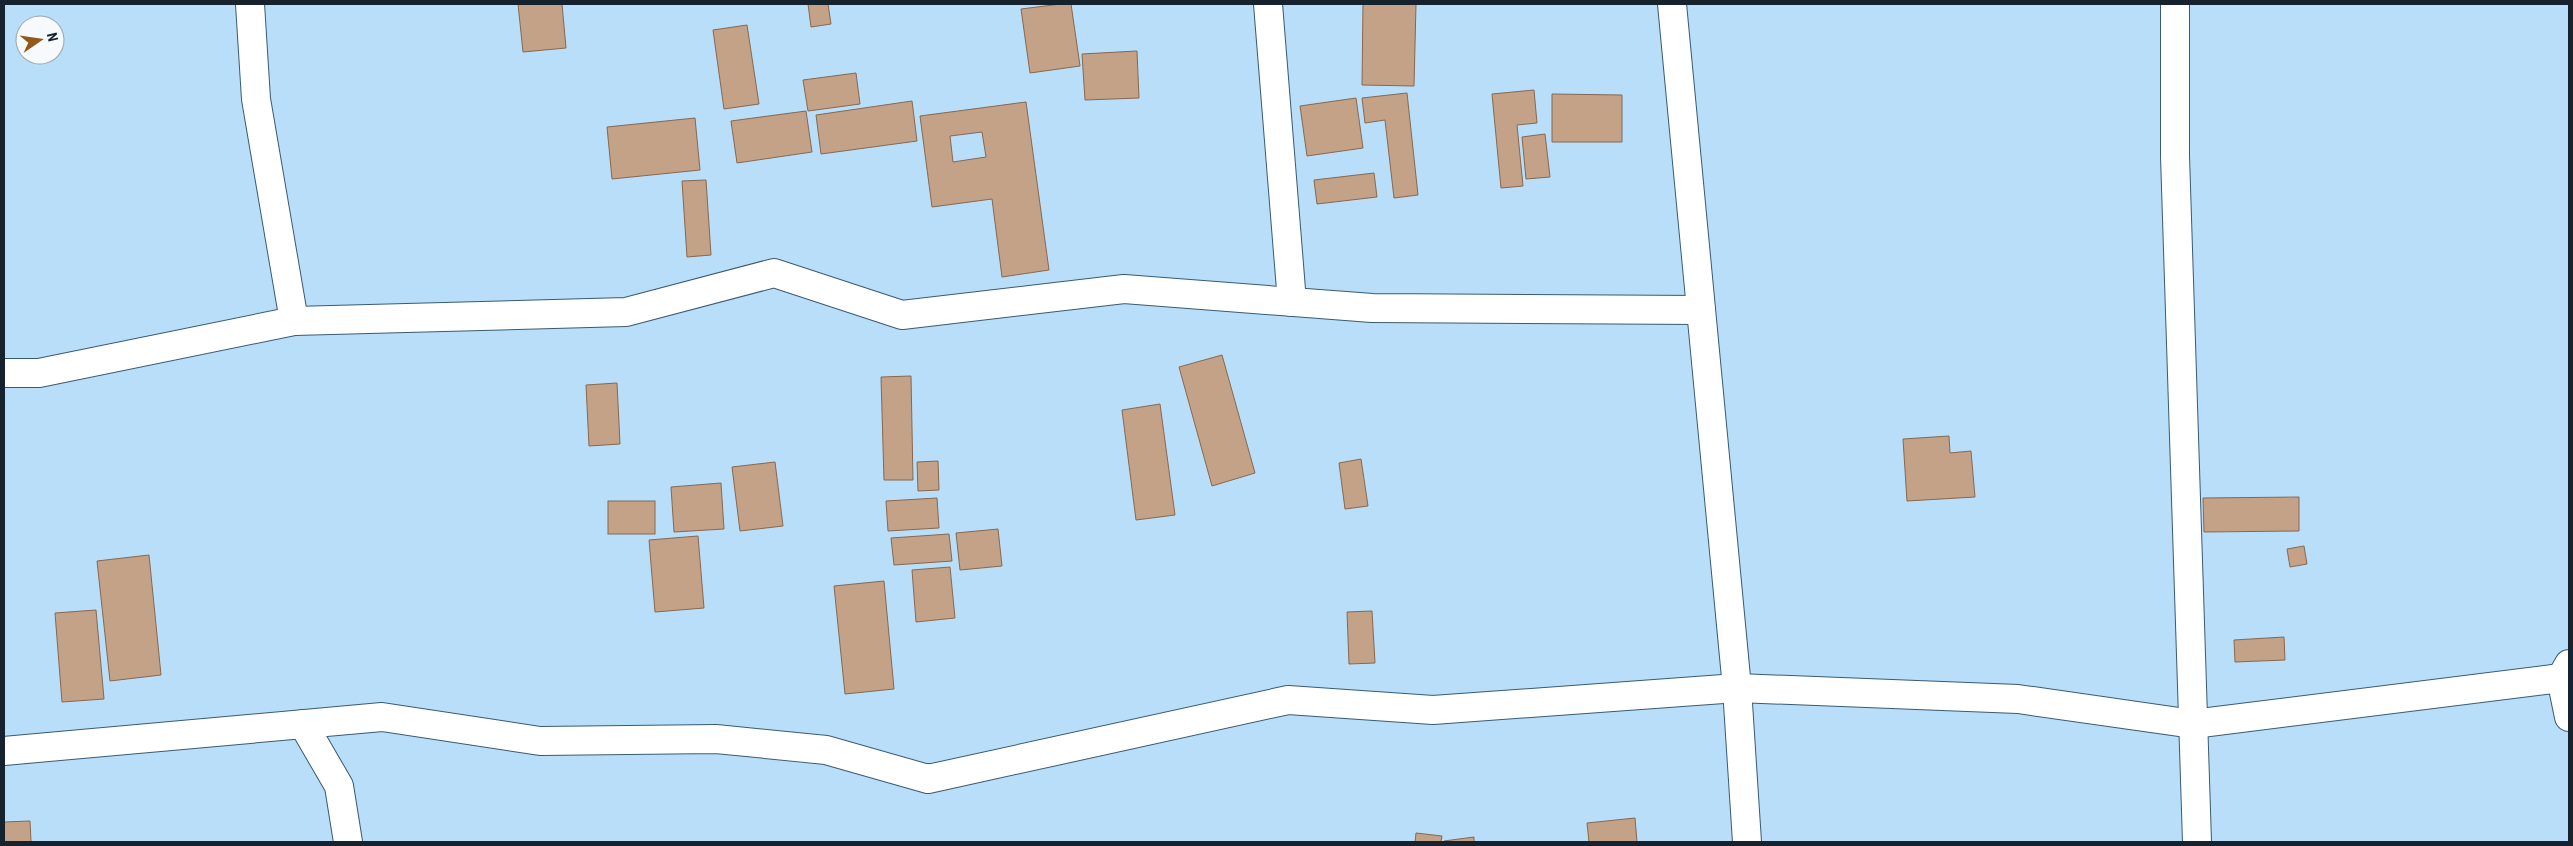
<svg xmlns="http://www.w3.org/2000/svg" width="2573" height="846" font-family="'Roboto Condensed',sans-serif">
  <style>
    .building { fill: #c3a287; stroke: #87684f; fill-rule: evenodd }
    .lines { fill: none; stroke-linecap: round; stroke-linejoin: round }
    .minor-casing { stroke: #3a5a72; stroke-width: 30 }
    .minor { stroke: #fff; stroke-width: 28 }
  </style>
  <rect width="100%" height="100%" fill="#b9def9"/>
  <g class="building">
    <polygon points="518,4 562,4 566,48 523,52"/>
    <polygon points="808,4 828,4 831,24 811,27"/>
    <polygon points="1061,4 1071,4 1080,66 1030,73 1021,9"/>
    <polygon points="1363,4 1416,4 1414,86 1362,85"/>
    <polygon points="747,25 759,104 724,109 713,30"/>
    <polygon points="1137,51 1139,98 1085,100 1082,54"/>
    <polygon points="856,73 860,104 808,111 803,80"/>
    <polygon points="1534,90 1537,123 1517,125 1523,186 1501,188 1492,94"/>
    <polygon points="1407,93 1418,195 1394,198 1385,120 1365,123 1362,98"/>
    <polygon points="1552,94 1622,95 1622,142 1552,142"/>
    <polygon points="1356,98 1363,148 1307,156 1300,106"/>
    <polygon points="912,101 917,141 821,154 816,115"/>
    <path d="M1026,102l23,168 -47,7 -10,-78 -60,8 -12,-91zM982,132l4,25 -33,5 -3,-26z"/>
    <polygon points="806,111 812,152 737,163 731,121"/>
    <polygon points="695,118 700,170 612,179 607,127"/>
    <polygon points="1545,134 1550,177 1526,179 1522,137"/>
    <polygon points="1374,173 1377,197 1317,204 1314,180"/>
    <polygon points="706,180 711,255 687,257 682,181"/>
    <polygon points="1222,355 1255,473 1212,486 1179,367"/>
    <polygon points="911,376 913,480 884,480 881,377"/>
    <polygon points="617,383 620,444 589,446 586,385"/>
    <polygon points="1160,404 1175,515 1136,520 1122,410"/>
    <polygon points="1949,436 1950,453 1971,451 1975,497 1907,501 1903,439"/>
    <polygon points="1361,459 1368,506 1345,509 1339,463"/>
    <polygon points="938,461 939,490 918,491 917,462"/>
    <polygon points="775,462 783,526 740,531 732,467"/>
    <polygon points="721,483 724,529 674,532 671,487"/>
    <polygon points="2299,497 2299,531 2204,532 2203,498"/>
    <polygon points="937,498 939,528 888,531 886,501"/>
    <rect x="608" y="501" width="47" height="33"/>
    <polygon points="998,529 1002,566 960,570 956,533"/>
    <polygon points="949,534 952,561 894,565 891,538"/>
    <polygon points="698,536 704,608 655,612 649,540"/>
    <polygon points="2304,546 2307,564 2290,567 2287,549"/>
    <polygon points="149,555 161,675 110,681 97,561"/>
    <polygon points="950,567 955,618 916,622 912,570"/>
    <polygon points="884,581 894,689 845,694 834,586"/>
    <polygon points="96,610 104,699 62,702 55,613"/>
    <polygon points="1372,611 1375,663 1349,664 1347,612"/>
    <polygon points="2284,637 2285,660 2235,662 2234,640"/>
    <polygon points="1635,818 1637,842 1589,842 1587,823"/>
    <polygon points="30,821 31,842 4,842 4,822"/>
    <polygon points="1416,833 1442,836 1441,842 1415,842"/>
    <polygon points="1474,837 1474,842 1445,842 1444,841"/>
  </g>
  <g class="lines">
    <g class="minor-casing">
      <g id="minor">
        <polyline points="250,4 256,99 294,321"/>
        <polyline points="1268,4 1292,302"/>
        <polyline points="1672,4 1737,688 1747,842"/>
        <polyline points="2175,4 2175,156 2197,842"/>
        <polyline points="4,373 39,373 294,321 626,312 774,273 902,315 1124,289 1372,308 1701,310"/>
        <polyline points="2569,664 2561,678 2569,717"/>
        <polyline points="303,724 339,786 348,842"/>
        <polyline points="4,751 382,717 540,741 716,739 826,750 928,779 1288,700 1433,710 1737,688 2018,699 2193,724 2561,678"/>
      </g>
    </g>
    <use href="#minor" class="minor"/>
  </g>
  <rect width="2573" height="846" fill="none" stroke="#16232e" stroke-width="10"/>
  <g transform="translate(40 40) rotate(77)"><circle r="24" fill="#f6fafd" stroke="#9ca4aa"/>
  <path d="M0-4L9 19L0 12L-9 19Z" fill="#95581a"/>
  <text y="-8" font-size="14" font-weight="bold" text-anchor="middle" fill="#16232e">N</text>
  </g>
</svg>
